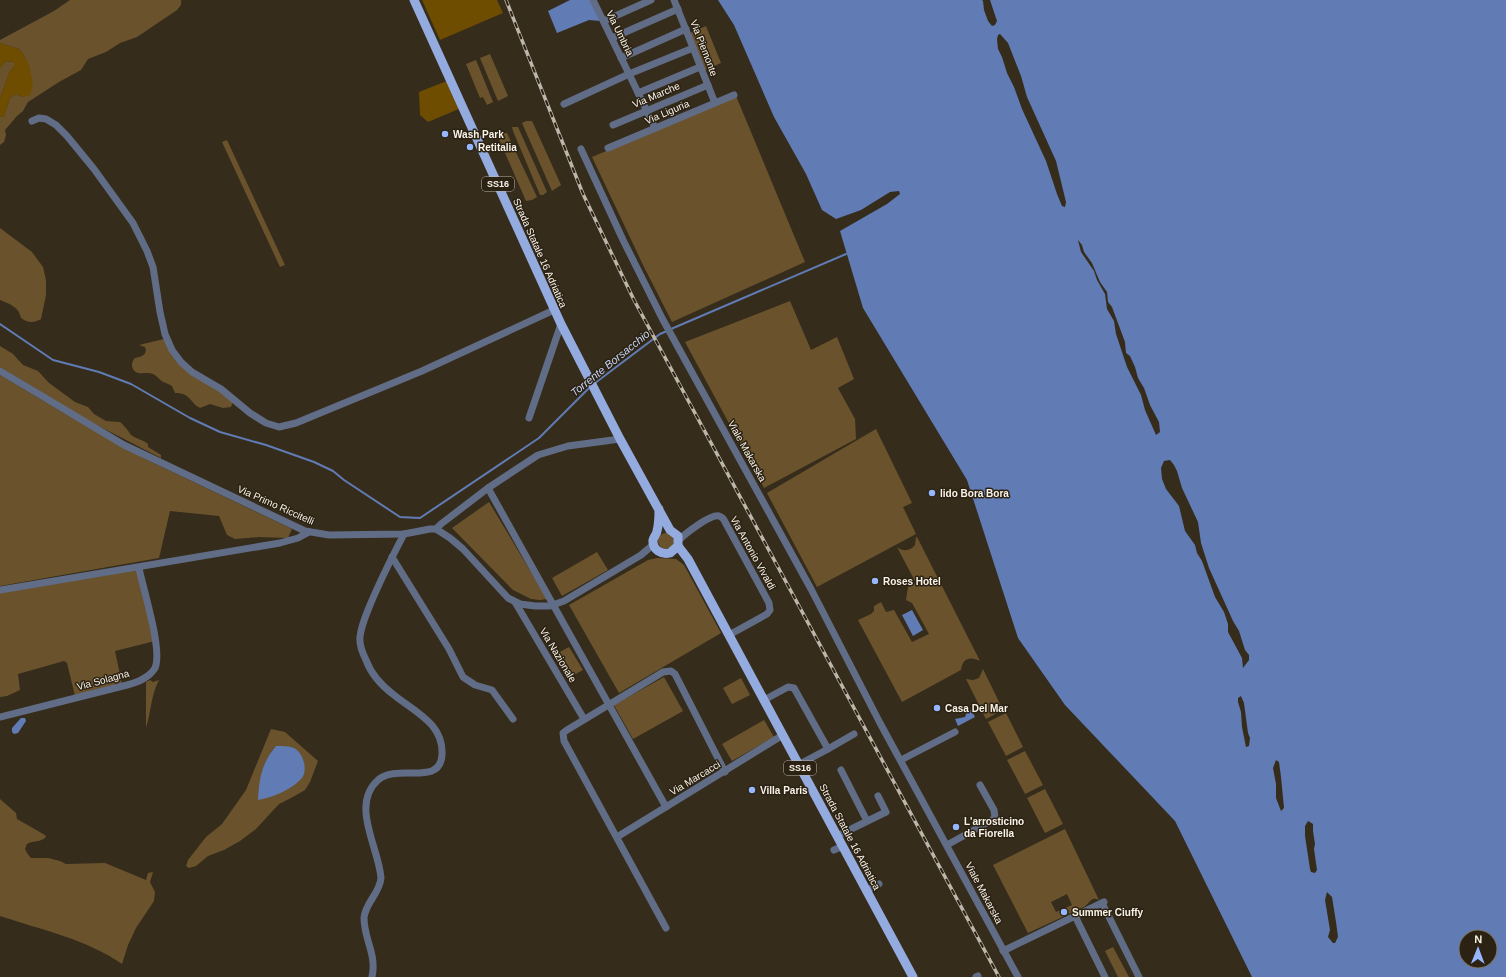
<svg xmlns="http://www.w3.org/2000/svg" width="1506" height="977" font-family="Helvetica,sans-serif">
  <style>
    .green { fill: #6a532c; fill-rule: evenodd }
    .forest { fill: #6f4d00 }
    .water { fill: #617bb4; fill-rule: evenodd }
    .pier { fill: #352c1c }
    .lines { fill: none; stroke-linecap: round; stroke-linejoin: round }
    .stream { stroke: #617bb4; stroke-width: 2 }
    .minor { stroke: #616d86; stroke-width: 7 }
    .major { stroke: #94abdf; stroke-width: 9 }
    .rail-casing { stroke: #bdb6aa; stroke-width: 3.5 }
    .rail { stroke: #2b2213; stroke-width: 2; stroke-dasharray: 6; stroke-linecap: butt }
    .poi-dot { fill: #96b6fd; stroke: #2b2213; stroke-width: 1.5 }
    .labels { text-anchor: middle; dominant-baseline: central; stroke-width: 3; stroke-linejoin: round; paint-order: stroke }
    .shield { fill: #2b2213; stroke: #bbb4a9; stroke-width: 1 }
    .shield-label { font-size: 9px; font-weight: bold; fill: #f9f3e9 }
    .street-label { font-size: 10px; fill: #f9f3e9; stroke: #2b2213 }
    .poi-label { font-size: 10px; font-weight: bold; fill: #f9f3e9; stroke: #2b2213; text-anchor: start }
    .water-label { font-size: 11px; font-style: italic; fill: #c5d5f6; stroke: #2b2213 }
  </style>
  <rect width="100%" height="100%" fill="#352c1c"/>
  <g class="green">
    <path d="M70,0h111c1,5 -1,6 -4,10l-40,27 -17,6 -14,9 -18,7 -7,11 -22,12 -31,20 -5,9 -6,5 -12,14 1,5 -2,7 -4,3v-28l4,-1 6,-18 6,-4 7,3 2,-40 -2,-3 -4,-5 -19,-6v-3l54,-29z"/>
    <polygon points="706,26 721,63 705,70 690,33"/>
    <polygon points="490,54 508,96 498,101 480,58"/>
    <polygon points="476,60 493,102 487,105 483,97 480,98 466,64"/>
    <polygon points="6,61 14,62 14,67 10,71 0,98 0,68"/>
    <polygon points="736,96 805,262 672,322 644,267 592,157"/>
    <polygon points="526,121 532,121 561,185 552,191 522,123"/>
    <polygon points="512,127 518,127 547,192 543,195 540,195 513,131"/>
    <polygon points="501,133 507,133 537,197 532,200 526,201 498,137"/>
    <polygon points="227,140 285,265 280,267 222,142"/>
    <path d="M0,228l32,24 11,15 3,13v15l-5,24c-7,4 -13,4 -20,-1 -2,-11 -11,-14 -21,-18z"/>
    <polygon points="790,301 811,350 837,337 854,379 838,388 855,419 856,439 764,488 685,342"/>
    <path d="M164,339l7,14 62,49 -2,5 -8,1 -13,-4 -10,4c-11,-6 -9,-15 -25,-15l-3,-7c-3,-2 -6,-3 -9,-4 -3,-2 -6,-6 -10,-8 -5,-2 -10,0 -15,-1 -8,-3 -7,-11 -3,-15 7,-1 13,-4 10,-11l-6,-2z"/>
    <path d="M0,346l13,8 10,11 15,6 11,12 26,19 13,5 6,7 12,7 14,1c5,4 8,9 11,13 5,4 13,5 17,9v3l13,8v3l-72,-37 -89,-54z"/>
    <polygon points="0,375 62,412 147,460 292,529 288,538 259,537 235,539 227,535 219,516 170,511 159,558 0,586"/>
    <polygon points="876,429 912,503 903,507 916,534 817,587 767,493"/>
    <polygon points="489,502 547,599 540,600 531,599 513,590 452,528"/>
    <circle cx="666" cy="541" r="8"/>
    <path d="M916,537h1l63,124c-9,-5 -18,-3 -19,9l-59,32 -44,-82 13,-6 3,-3v-5l7,-4 5,10 8,-2 18,32 17,-8 -17,-31 -6,-3 2,-13 8,-4 -19,-36c6,5 13,4 18,-2z"/>
    <polygon points="597,552 608,570 562,596 552,578"/>
    <polygon points="657,558 676,559 684,565 721,633 619,693 569,605 648,560"/>
    <polygon points="137,570 155,641 115,651 122,684 75,696 67,663 64,661 18,674 20,690 7,696 0,697 0,593"/>
    <polygon points="569,647 583,670 572,676 558,653"/>
    <polygon points="983,669 1003,710 986,719 966,679 973,680 979,678"/>
    <polygon points="664,677 683,711 633,739 614,705"/>
    <polygon points="741,678 750,695 732,704 723,688"/>
    <path d="M150,680l3,2 6,-2c-8,15 -8,32 -13,48v-46z"/>
    <polygon points="1006,713 1023,747 1006,756 988,722"/>
    <polygon points="764,720 774,737 732,761 722,744"/>
    <path d="M271,729l14,3 33,29 -8,21 -5,8 -14,8 -12,6 -23,25 -16,12 -16,9 -16,6 -12,10 -7,2 -3,-2 2,-6 18,-23 16,-13 24,-34zM276,746l-17,54c1,-20 3,-38 17,-54z"/>
    <polygon points="1025,751 1043,785 1025,794 1007,760"/>
    <polygon points="1045,789 1063,824 1045,833 1027,798"/>
    <path d="M0,799l16,14 1,6 28,16 1,2c-6,6 -12,3 -19,7l-2,5 2,4 4,5h17l12,3 6,3 39,-1 41,17 2,-7 5,-1 -3,10 5,10 -1,9 -18,27 -8,17 -6,19c-36,-25 -80,-34 -122,-48z"/>
    <path d="M1065,829l34,71c-8,-4 -9,3 -15,7l-56,26 -35,-68zM1067,894l5,11 -16,7 -5,-10z"/>
    <polygon points="1113,947 1129,977 1118,977 1105,951"/>
  </g>
  <g class="forest">
    <polygon points="422,0 497,0 503,13 440,40"/>
    <polygon points="0,43 19,49 23,54 29,64 31,74 33,86 30,95 23,97 16,94 10,98 4,116 0,117 0,98 10,71 14,67 14,62 6,61 0,68"/>
    <polygon points="449,80 461,108 428,122 420,115 419,92"/>
  </g>
  <g class="water">
    <polygon points="570,0 590,0 600,21 589,20 557,33 548,11"/>
    <path d="M718,0h788v977h-254l-77,-156 -110,-116 -47,-67 -51,-158 -104,-172 -23,-77 47,-27 13,-10 -1,-3 -9,1 -29,18 -25,9 -14,-9 -16,-36 -32,-57 -40,-92zM1466,937h24v24h-24z"/>
    <polygon points="912,610 923,630 913,636 902,615"/>
    <polygon points="971,710 975,717 958,726 955,719 965,717 967,712"/>
    <polygon points="21,718 25,718 26,721 18,733 14,734 12,732 12,728"/>
    <path d="M276,746c6,0 13,0 18,2 10,5 15,25 6,32 -11,11 -27,17 -42,20 1,-21 4,-38 18,-54z"/>
  </g>
  <g class="pier">
    <polygon points="982,0 990,0 997,21 995,25 992,26 988,21 984,10 983,1"/>
    <polygon points="1000,34 1008,43 1021,76 1027,97 1056,161 1066,202 1065,207 1062,206 1057,194 1046,161 1022,109 1014,87 1007,73 1002,57 998,49 997,39 998,35"/>
    <polygon points="1078,240 1082,245 1084,252 1092,263 1100,282 1107,292 1108,302 1112,307 1125,342 1126,353 1130,356 1135,367 1138,378 1144,388 1150,405 1159,422 1160,432 1156,435 1145,410 1141,395 1127,367 1116,334 1114,321 1107,309 1105,294 1097,280 1094,271 1081,252"/>
    <polygon points="1170,460 1174,465 1177,471 1182,488 1198,522 1201,543 1209,568 1233,621 1239,631 1245,650 1249,655 1249,660 1243,668 1242,658 1228,632 1228,624 1224,612 1215,597 1202,561 1197,553 1195,545 1185,531 1179,506 1166,489 1162,479 1161,468 1164,461"/>
    <polygon points="1241,696 1244,703 1248,733 1250,738 1249,746 1246,747 1242,727 1241,712 1238,702 1238,698"/>
    <polygon points="1276,760 1279,762 1281,777 1284,808 1281,811 1276,798 1276,784 1273,768"/>
    <polygon points="1308,821 1313,824 1313,831 1315,844 1314,849 1317,870 1315,873 1311,872 1310,869 1305,836 1305,826"/>
    <polygon points="1327,892 1332,897 1336,922 1338,937 1335,943 1333,943 1328,937 1330,930 1325,900"/>
  </g>
  <g class="lines">
    <g class="stream">
      <polyline points="0,324 53,360 99,372 131,384 190,418 220,432 266,445 314,462 333,471 344,480 400,517 420,518 539,438 590,387"/>
      <polyline points="671,329 846,254"/>
      <polyline points="595,383 660,334 667,331"/>
    </g>
    <g class="minor">
      <polyline points="674,0 715,103"/>
      <polyline points="604,21 651,0"/>
      <polyline points="612,38 678,9"/>
      <polyline points="621,58 686,29"/>
      <polyline points="638,93 700,67"/>
      <polyline points="564,104 629,74 593,0"/>
      <polyline points="32,121 39,118 46,119 56,125 67,136 94,169 133,223 147,251 153,267 160,312 165,334 172,350 181,362 192,372 221,389 250,413 266,423 279,427 296,423 422,371 554,310"/>
      <polyline points="613,125 708,85"/>
      <polyline points="655,128 629,74 693,48"/>
      <polyline points="608,148 734,95"/>
      <polyline points="581,149 623,240 662,318 811,589 880,723 1018,977"/>
      <polyline points="0,371 124,445 305,531 329,535 404,534 430,529 436,529 450,538 463,549 508,598 520,604 535,606 550,606 564,601 621,567 641,555 654,544"/>
      <polyline points="529,418 561,324"/>
      <polyline points="488,488 666,807"/>
      <polyline points="436,529 441,524 488,488 538,455 568,446 620,439"/>
      <path d="M679,540c6,-6 31,-26 40,-24 3,1 4,2 5,4l45,83 1,7 -3,4 -38,21"/>
      <polyline points="392,557 449,649 463,677 475,685 492,690 513,719"/>
      <polyline points="0,590 280,543 298,538 309,532"/>
      <polyline points="515,602 584,719"/>
      <polyline points="764,700 788,687 794,688 828,749 798,765"/>
      <path d="M0,717l127,-32c11,-3 22,-7 28,-17 8,-18 -12,-79 -16,-100"/>
      <polyline points="828,749 854,734"/>
      <polyline points="901,760 955,732"/>
      <polyline points="841,770 867,821"/>
      <polyline points="837,836 886,812 878,796"/>
      <polyline points="617,837 783,735"/>
      <polyline points="947,845 992,820 995,818 994,810 980,785"/>
      <polyline points="834,850 843,846"/>
      <polyline points="866,891 879,884"/>
      <polyline points="1102,903 1139,977"/>
      <polyline points="1075,916 1105,977"/>
      <polyline points="666,928 564,741 563,733 567,730 663,672 671,671 675,674 725,772"/>
      <polyline points="1003,951 1104,902"/>
      <path d="M372,977c5,-23 -8,-37 -8,-59 1,-15 16,-25 17,-40 -2,-30 -31,-73 -3,-98 20,-17 62,7 64,-25 2,-31 -27,-43 -48,-60 -12,-9 -23,-21 -28,-35 -4,-8 -7,-15 -6,-23 1,-11 6,-22 10,-32 10,-24 22,-48 34,-71"/>
      <polyline points="976,977 978,976"/>
    </g>
    <g class="major">
      <path d="M414,0l147,324 59,115 50,91 8,6v10l-8,7c-8,2 -18,-3 -17,-13 1,-4 4,-6 4,-9 2,-7 2,-15 2,-22"/>
      <polyline points="678,546 688,559 913,977"/>
    </g>
    <g class="rail-casing">
      <polyline id="rail" points="506,0 583,194 634,300 999,977"/>
    </g>
    <use href="#rail" class="rail"/>
  </g>
  <g class="poi-dot">
    <circle cx="445" cy="134" r="4"/>
    <circle cx="470" cy="147" r="4"/>
    <circle cx="932" cy="493" r="4"/>
    <circle cx="875" cy="581" r="4"/>
    <circle cx="937" cy="708" r="4"/>
    <circle cx="752" cy="790" r="4"/>
    <circle cx="956" cy="827" r="4"/>
    <circle cx="1064" cy="912" r="4"/>
  </g>
  <g class="labels">
    <g class="shield">
      <rect x="482" y="177" width="32" height="14" rx="3"/>
      <rect x="784" y="761" width="32" height="14" rx="3"/>
    </g>
    <g class="shield-label">
      <text x="498" y="184">SS16</text>
      <text x="800" y="768">SS16</text>
    </g>
    <g class="street-label">
      <text transform="translate(620 33) rotate(64)">Via Umbria</text>
      <text transform="translate(704 48) rotate(69)">Via Piemonte</text>
      <text transform="translate(656 95) rotate(-23)">Via Marche</text>
      <text transform="translate(667 112) rotate(-23)">Via Liguria</text>
      <text transform="translate(540 253) rotate(66)">Strada Statale 16 Adriatica</text>
      <text transform="translate(747 451) rotate(61)">Viale Makarska</text>
      <text transform="translate(276 505) rotate(24)">Via Primo Riccitelli</text>
      <text transform="translate(753 553) rotate(61)">Via Antonio Vivaldi</text>
      <text transform="translate(558 655) rotate(59)">Via Nazionale</text>
      <text transform="translate(103 680) rotate(-15)">Via Solagna</text>
      <text transform="translate(695 778) rotate(-31)">Via Marcacci</text>
      <text transform="translate(850 837) rotate(62)">Strada Statale 16 Adriatica</text>
      <text transform="translate(984 893) rotate(62)">Viale Makarska</text>
    </g>
    <g class="poi-label">
      <text x="453" y="134">Wash Park</text>
      <text x="478" y="147">Retitalia</text>
      <text x="940" y="493">lido Bora Bora</text>
      <text x="883" y="581">Roses Hotel</text>
      <text x="945" y="708">Casa Del Mar</text>
      <text x="760" y="790">Villa Paris</text>
      <text x="964" y="821">L'arrosticino<tspan x="964" dy="12">da Fiorella</tspan></text>
      <text x="1072" y="912">Summer Ciuffy</text>
    </g>
    <g class="water-label">
      <text transform="translate(610 363) rotate(-39)">Torrente Borsacchio</text>
    </g>
  </g>
  <g transform="translate(1478 949) rotate(1)"><circle r="19" fill="#2b2213" stroke="#7d7669"/>
  <path d="M0-3L7 15L0 10L-7 15Z" fill="#96b6fd"/>
  <text y="-6" font-size="11" font-weight="bold" text-anchor="middle" fill="#f9f3e9">N</text>
  </g>
</svg>
